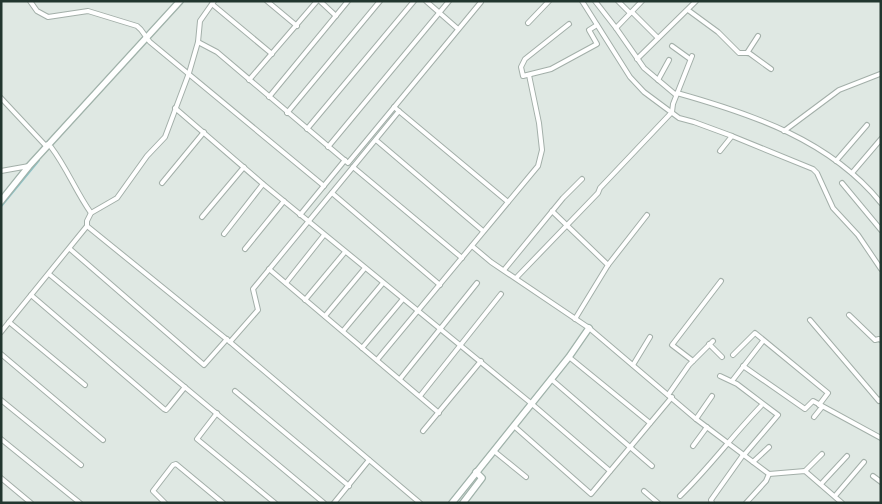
<svg xmlns="http://www.w3.org/2000/svg" width="882" height="504" font-family="Figtree,sans-serif">
  <style>
    .lines { fill: none; stroke-linecap: round; stroke-linejoin: round }
    .canal { stroke: #8dc2c7; stroke-width: 4 }
    .street-casing { stroke: #a3afa9; stroke-width: 6 }
    .secondary-casing { stroke: #a0b2aa; stroke-width: 8 }
    .street { stroke: #fff; stroke-width: 4 }
    .secondary { stroke: #fff; stroke-width: 5.5 }
  </style>
  <rect width="100%" height="100%" fill="#dfe8e3"/>
  <g class="lines">
    <polyline class="canal" points="1,205 38,160"/>
    <g class="street-casing">
      <g id="street">
        <path d="M30,1l7,10 11,6 40,-6 49,15c7,5 7,10 13,16l174,144"/>
        <polyline points="267,1 297,26"/>
        <polyline points="320,1 336,16"/>
        <polyline points="426,1 458,29"/>
        <polyline points="582,1 630,77 644,92 679,118 694,122 732,136 813,169 817,173 833,208 858,235 881,269"/>
        <polyline points="595,1 616,28 644,68 676,95"/>
        <polyline points="618,1 630,13"/>
        <polyline points="212,4 272,54"/>
        <polyline points="688,10 718,32 739,53 749,53 771,69"/>
        <polyline points="632,12 658,38"/>
        <polyline points="528,23 549,1"/>
        <polyline points="569,24 525,59 521,67 523,76 551,69 597,44 589,30 597,25"/>
        <polyline points="616,28 642,1"/>
        <polyline points="198,42 217,52 348,163 481,2"/>
        <polyline points="672,46 690,59"/>
        <polyline points="747,53 758,36"/>
        <polyline points="637,59 696,1"/>
        <polyline points="249,80 317,1"/>
        <polyline points="658,80 669,60"/>
        <path d="M677,93c75,21 153,47 204,110"/>
        <polyline points="269,97 348,1"/>
        <polyline points="1,98 45,145 49,144"/>
        <polyline points="394,107 508,202"/>
        <polyline points="175,108 263,184 532,404 610,471"/>
        <polyline points="287,113 380,1"/>
        <polyline points="307,129 414,1"/>
        <polyline points="784,131 839,90 880,74"/>
        <polyline points="376,140 483,231"/>
        <path d="M51,147c16,21 25,45 40,66"/>
        <polyline points="328,147 449,1"/>
        <polyline points="720,151 732,136"/>
        <polyline points="836,161 867,125"/>
        <polyline points="353,167 462,258"/>
        <polyline points="1,171 29,166"/>
        <polyline points="852,173 881,139"/>
        <polyline points="162,183 204,132"/>
        <polyline points="842,183 881,230"/>
        <polyline points="332,193 440,285"/>
        <polyline points="552,211 608,265"/>
        <polyline points="300,215 345,160"/>
        <polyline points="202,217 244,167"/>
        <polyline points="87,226 230,342 420,503"/>
        <polyline points="224,234 263,184"/>
        <polyline points="472,246 491,262 589,328 696,419 769,474 805,471 842,503"/>
        <polyline points="70,249 204,365 227,339"/>
        <polyline points="245,249 284,201"/>
        <polyline points="269,269 439,413"/>
        <polyline points="504,270 563,198 582,179"/>
        <polyline points="49,274 324,503"/>
        <polyline points="516,278 598,193 600,188 672,112 673,104 692,56"/>
        <polyline points="286,283 324,235"/>
        <polyline points="31,295 164,409 166,410 168,408 185,387"/>
        <polyline points="305,300 345,252"/>
        <polyline points="849,315 875,340 879,339 881,340"/>
        <polyline points="325,316 365,268"/>
        <polyline points="575,319 608,265 647,215"/>
        <polyline points="810,320 879,401 881,399"/>
        <polyline points="9,322 85,385"/>
        <polyline points="343,331 383,283"/>
        <polyline points="1,332 87,226 87,221 91,213 117,198 147,156 165,137 189,73 198,42 200,21 214,1"/>
        <polyline points="230,342 258,310 253,289 399,111"/>
        <polyline points="709,344 722,357"/>
        <polyline points="362,348 403,299"/>
        <polyline points="1,354 103,440"/>
        <polyline points="733,355 755,333 828,393 819,405"/>
        <polyline points="569,357 650,423"/>
        <polyline points="377,360 538,166 542,150 539,123 529,75"/>
        <polyline points="693,361 672,345 721,281"/>
        <polyline points="633,365 650,337"/>
        <polyline points="743,366 805,409 813,401 881,438"/>
        <polyline points="720,376 737,384 778,415 744,455"/>
        <polyline points="400,379 477,283"/>
        <polyline points="551,379 652,466"/>
        <polyline points="732,381 763,341"/>
        <polyline points="235,391 349,486"/>
        <polyline points="668,395 689,365 713,341"/>
        <polyline points="420,396 501,294"/>
        <polyline points="1,400 81,465"/>
        <polyline points="217,413 197,439 275,503"/>
        <polyline points="814,417 822,407"/>
        <polyline points="696,419 712,396"/>
        <polyline points="515,427 591,494 672,397"/>
        <polyline points="423,431 481,361"/>
        <polyline points="1,439 80,503"/>
        <polyline points="693,446 707,427"/>
        <polyline points="494,451 526,477"/>
        <polyline points="753,462 769,447"/>
        <polyline points="805,471 822,454"/>
        <polyline points="873,476 881,482"/>
        <polyline points="1,478 31,503"/>
        <polyline points="821,484 847,456"/>
        <polyline points="644,491 658,503"/>
        <path d="M680,496c29,-28 53,-61 81,-90"/>
        <polyline points="835,496 864,462"/>
        <polyline points="165,503 153,491 173,465 176,464 223,503"/>
        <polyline points="334,503 369,460"/>
        <polyline points="712,503 711,500 743,455"/>
        <polyline points="746,503 766,481 769,474"/>
      </g>
    </g>
    <g class="secondary-casing">
      <g id="secondary">
        <polyline points="1,201 29,166 180,1"/>
        <polyline points="452,503 569,357 589,328"/>
        <polyline points="463,503 482,478 476,472"/>
      </g>
    </g>
    <use href="#street" class="street"/>
    <use href="#secondary" class="secondary"/>
  </g>
  <rect width="882" height="504" fill="none" stroke="#22362f" stroke-width="5"/>
</svg>
